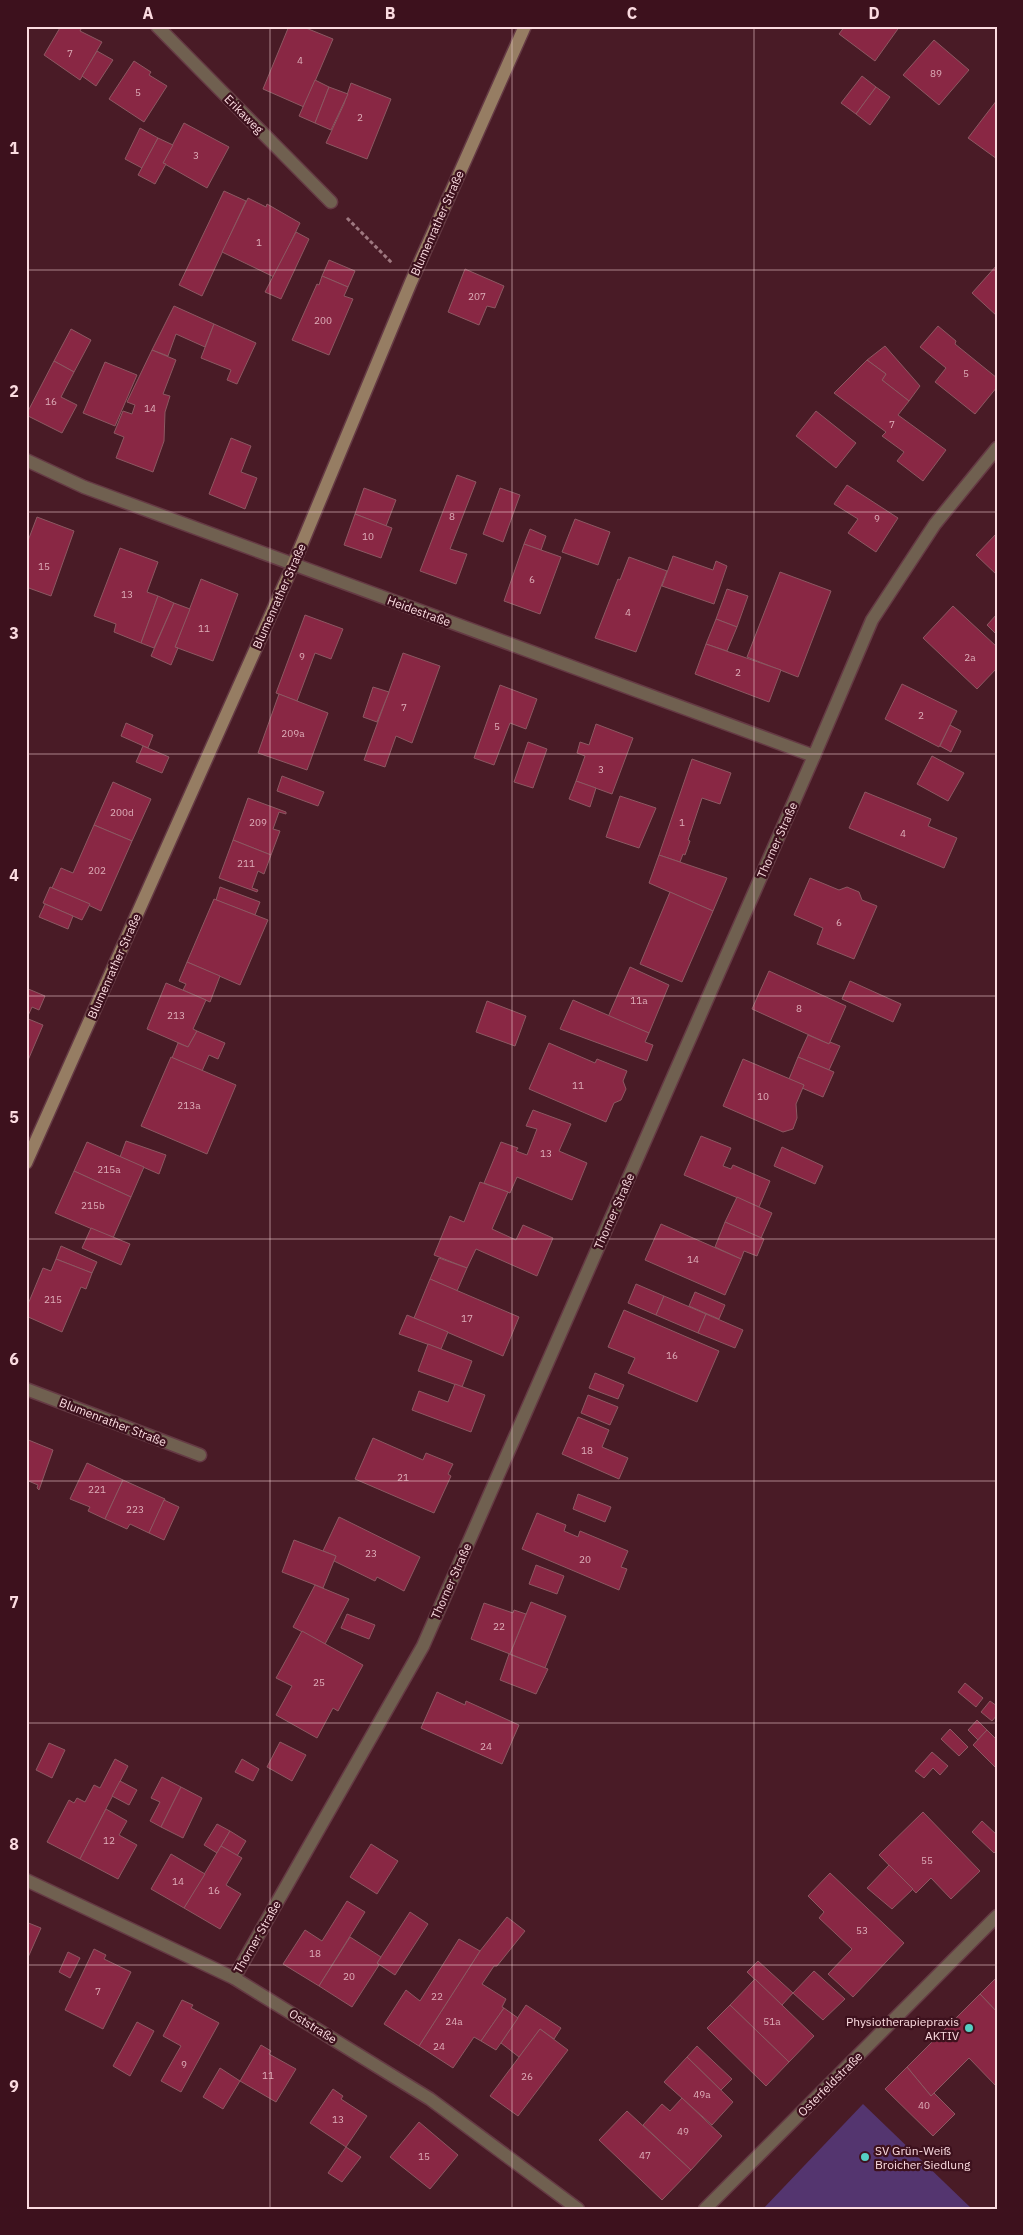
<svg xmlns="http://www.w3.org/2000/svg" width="1023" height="2235" font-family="'IBM Plex Sans',sans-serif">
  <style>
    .green { fill: #54356f }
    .building { fill: #892744; stroke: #8c5862 }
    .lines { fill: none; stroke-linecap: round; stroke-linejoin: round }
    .street-casing { stroke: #653a44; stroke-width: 15 }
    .secondary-casing { stroke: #653a44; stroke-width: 15 }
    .path { stroke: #9f7880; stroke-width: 3; stroke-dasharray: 4 2.5; stroke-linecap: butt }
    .street { stroke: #706050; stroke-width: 12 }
    .secondary { stroke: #967d63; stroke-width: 12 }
    .grid { fill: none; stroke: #fbdbe0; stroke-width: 1; stroke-opacity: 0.55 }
    .poi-dot { fill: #56cec3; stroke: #3d111d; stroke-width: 2 }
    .labels { text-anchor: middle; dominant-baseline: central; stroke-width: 4.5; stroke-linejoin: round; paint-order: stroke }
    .number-label { font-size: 10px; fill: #deaeb9 }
    .street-label { font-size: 12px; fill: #fbdbe0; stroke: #3d111d }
    .poi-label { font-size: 12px; fill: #fbdbe0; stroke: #3d111d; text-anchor: end }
    .neatline { fill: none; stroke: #fbdbe0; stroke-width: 2 }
    .grid-label { font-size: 16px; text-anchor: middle; font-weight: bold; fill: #fbdbe0 }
  </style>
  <rect width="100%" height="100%" fill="#491b26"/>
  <polygon class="green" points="863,2104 972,2209 763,2209"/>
  <g class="building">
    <polygon points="61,26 77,26 81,29 80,31 102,42 80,80 44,55"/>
    <polygon points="289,26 301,26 333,39 304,107 263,89"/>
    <polygon points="845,26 900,26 875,61 839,34"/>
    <polygon points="934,40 969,70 939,105 903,75"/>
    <polygon points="97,51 113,60 96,86 82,76"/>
    <polygon points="134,61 151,72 149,75 167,86 144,122 109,99"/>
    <polygon points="862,76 876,87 856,114 841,103"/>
    <polygon points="315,80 329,87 315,123 299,116"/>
    <polygon points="351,83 391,99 367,159 326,143 344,104"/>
    <polygon points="329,87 348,94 331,130 315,123"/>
    <polygon points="876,87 890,97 870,125 856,114"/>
    <polygon points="997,100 997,159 968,138"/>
    <polygon points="184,123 229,147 207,188 163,163"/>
    <polygon points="140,128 158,138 142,168 125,159"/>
    <polygon points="158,138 173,145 163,163 166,164 155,184 138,175"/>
    <polygon points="224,191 246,201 202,296 179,285"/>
    <polygon points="248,198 266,207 267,204 300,223 274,277 222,252"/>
    <polygon points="296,232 309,239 281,299 265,292"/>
    <polygon points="329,260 355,271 348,287 322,276"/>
    <polygon points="997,265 997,316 972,293"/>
    <polygon points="465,269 504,286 495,308 487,306 479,325 448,312"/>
    <polygon points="322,276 348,287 344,296 353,299 329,355 292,340 317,284 319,285"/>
    <polygon points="174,306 214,324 205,347 176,334 168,356 152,350"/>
    <polygon points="214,324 256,343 237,384 227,380 231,370 201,358"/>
    <polygon points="938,326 956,341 955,344 997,378 997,387 975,414 935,382 946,368 920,347"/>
    <polygon points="71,329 91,340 74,372 54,361"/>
    <polygon points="885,346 920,386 909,401 882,380 886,374 867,360"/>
    <polygon points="152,350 176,360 163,394 170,396 165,412 164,441 153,472 116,458 124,437 114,433 123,411 132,414 135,405 127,402"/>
    <polygon points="867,360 886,374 882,380 909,401 898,415 946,450 923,481 897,461 904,452 882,436 886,432 834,393"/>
    <polygon points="54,361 74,372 61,397 77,405 62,433 26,415"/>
    <polygon points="105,362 137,375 115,426 83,413"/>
    <polygon points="816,411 856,443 836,468 796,436"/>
    <polygon points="231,438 251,446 241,472 257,478 245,509 209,494"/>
    <polygon points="457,475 476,482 450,549 467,554 456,584 420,571"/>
    <polygon points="847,485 898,518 876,552 848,533 858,519 834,504"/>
    <polygon points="364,488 396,500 386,526 355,514"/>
    <polygon points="500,488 520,495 503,542 483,534"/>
    <polygon points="355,514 392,528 381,558 344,545"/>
    <polygon points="37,517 74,531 51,596 26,587 26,546"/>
    <polygon points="575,519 610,532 598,565 562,552"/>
    <polygon points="530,529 546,536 541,550 524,544"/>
    <polygon points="997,533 997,575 976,555"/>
    <polygon points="524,544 561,557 540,614 504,601"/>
    <polygon points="120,548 158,562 147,592 158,596 141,643 114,632 116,624 94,616"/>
    <polygon points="673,556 713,570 716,561 727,566 714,604 662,586"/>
    <polygon points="629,557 667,571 636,652 595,638 618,579 620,580"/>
    <polygon points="780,572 831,591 798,677 747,657"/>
    <polygon points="201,579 238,594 213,661 175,647"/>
    <polygon points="727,589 748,596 737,627 716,619"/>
    <polygon points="158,596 174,603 154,648 141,643"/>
    <polygon points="174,603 190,609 175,647 178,648 171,665 151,656"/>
    <polygon points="953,606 997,647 997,668 977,689 923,638"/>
    <polygon points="997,614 997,635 987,625"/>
    <polygon points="305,615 343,629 331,659 315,653 297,701 276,693"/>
    <polygon points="716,619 737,627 727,651 706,644"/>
    <polygon points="706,644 781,670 769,702 695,674"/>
    <polygon points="403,653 440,666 412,743 396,736 385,767 364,760"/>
    <polygon points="902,684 957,711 939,747 885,719"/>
    <polygon points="500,685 537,699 526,729 510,723 494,765 474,758"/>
    <polygon points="373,687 389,692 377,722 363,717"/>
    <polygon points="279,694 328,713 307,770 258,753"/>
    <polygon points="126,723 153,735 148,748 121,736"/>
    <polygon points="596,724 633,738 612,794 576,781 585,756 577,753 580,742 589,745"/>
    <polygon points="950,725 961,731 951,752 940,746"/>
    <polygon points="528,742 547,749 533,788 514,782"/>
    <polygon points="143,746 169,757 162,773 136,762"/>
    <polygon points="932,756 964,773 948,801 917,784"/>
    <polygon points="692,759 731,773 720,804 702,798 688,840 690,841 685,855 683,854 680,862 659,855"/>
    <polygon points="282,776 324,792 318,806 277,791"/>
    <polygon points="576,781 596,788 590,807 569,799"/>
    <polygon points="113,782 151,799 132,841 94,825"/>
    <polygon points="865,792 931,819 928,826 957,838 944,868 849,828"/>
    <polygon points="620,796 656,808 639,848 606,837"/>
    <polygon points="248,798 286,812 286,814 279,812 273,829 280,831 271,855 233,840"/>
    <polygon points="94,825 132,841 101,911 52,888 61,868 73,873"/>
    <polygon points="233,840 271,855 264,874 258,871 252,888 258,890 257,892 219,878"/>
    <polygon points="659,855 727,878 713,911 649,883"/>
    <polygon points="810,878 839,890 847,887 859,892 862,900 877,906 854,959 817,944 823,928 794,915"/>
    <polygon points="50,887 90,904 82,920 43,903"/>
    <polygon points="220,887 260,902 255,915 216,900"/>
    <polygon points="670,892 713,911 682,982 640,964"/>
    <polygon points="214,899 268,920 240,985 187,962"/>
    <polygon points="45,904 73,916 68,929 39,917"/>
    <polygon points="187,962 220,976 210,1002 183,990 186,984 179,981"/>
    <polygon points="630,967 669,985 649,1033 608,1017"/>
    <polygon points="769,971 846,1006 829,1044 752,1009"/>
    <polygon points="850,981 901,1004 893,1022 842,999"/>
    <polygon points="166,983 206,1000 193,1029 197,1031 188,1047 147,1029"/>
    <polygon points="26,988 45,996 39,1010 32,1007 27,1018"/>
    <polygon points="573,1000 649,1033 645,1042 653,1045 647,1061 560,1029"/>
    <polygon points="487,1001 526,1016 515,1046 476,1032"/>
    <polygon points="26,1018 43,1025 26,1065"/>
    <polygon points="197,1031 225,1043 218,1059 209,1055 202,1071 172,1058 178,1043 188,1047"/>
    <polygon points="808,1035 829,1044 830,1042 840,1046 829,1070 798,1057"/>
    <polygon points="549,1043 595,1063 597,1059 627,1071 623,1081 626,1089 621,1100 614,1103 606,1122 529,1089"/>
    <polygon points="171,1057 236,1085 207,1154 141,1126"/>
    <polygon points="798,1057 834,1072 823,1097 802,1088 804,1085 789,1079"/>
    <polygon points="743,1059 804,1085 796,1104 797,1118 793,1129 783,1132 723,1106"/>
    <polygon points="533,1110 571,1124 559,1151 587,1163 572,1200 517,1177 510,1193 484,1183 501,1142 518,1148 516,1151 527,1155 537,1129 526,1126"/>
    <polygon points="701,1136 731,1148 723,1166 731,1169 733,1165 770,1181 759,1207 684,1175"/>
    <polygon points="126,1141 166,1155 159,1174 120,1157"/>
    <polygon points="87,1142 144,1167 131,1197 74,1171"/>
    <polygon points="782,1147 823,1166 815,1184 774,1166"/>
    <polygon points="74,1171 131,1197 113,1238 55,1213"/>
    <polygon points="480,1182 508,1192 492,1229 516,1240 523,1225 553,1238 537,1276 476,1249 467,1268 434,1255 450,1216 464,1222"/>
    <polygon points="737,1197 772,1213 761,1238 725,1222"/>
    <polygon points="725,1222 764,1239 757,1256 744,1251 741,1259 715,1247"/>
    <polygon points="661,1224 741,1259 725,1295 645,1260"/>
    <polygon points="91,1228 130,1244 121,1265 82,1248"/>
    <polygon points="61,1246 97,1262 92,1273 56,1259"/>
    <polygon points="439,1258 467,1268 457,1291 430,1279"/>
    <polygon points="56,1259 92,1273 86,1289 81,1287 62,1332 26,1316 26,1309 43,1268 51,1271"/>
    <polygon points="430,1279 519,1317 503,1356 414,1318"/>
    <polygon points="636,1284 664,1296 656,1315 628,1303"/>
    <polygon points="695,1292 725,1305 719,1319 689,1306"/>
    <polygon points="664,1296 706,1314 698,1333 656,1315"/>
    <polygon points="624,1310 719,1351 697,1402 628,1373 635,1358 608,1347"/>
    <polygon points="706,1314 743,1330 735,1348 698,1333"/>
    <polygon points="407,1315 448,1332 441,1349 399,1334"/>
    <polygon points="428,1344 472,1361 462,1387 418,1371"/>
    <polygon points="595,1373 624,1385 618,1399 589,1388"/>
    <polygon points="455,1384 485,1395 471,1432 412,1410 419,1391 448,1402"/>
    <polygon points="588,1395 618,1407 610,1425 581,1413"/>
    <polygon points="578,1417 609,1430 602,1447 628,1458 619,1479 562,1454"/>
    <polygon points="373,1438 423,1460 426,1453 453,1464 448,1474 451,1476 434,1513 355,1479"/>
    <polygon points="26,1439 53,1450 39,1490 37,1488 38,1485 26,1480"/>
    <polygon points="87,1463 123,1480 105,1519 88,1511 90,1507 70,1499"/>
    <polygon points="123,1480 165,1499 149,1533 130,1524 127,1529 105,1519"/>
    <polygon points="578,1494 611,1507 605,1522 573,1509"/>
    <polygon points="164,1500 179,1507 164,1540 149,1533"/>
    <polygon points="537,1513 566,1525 564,1531 578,1537 580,1531 628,1551 621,1567 627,1569 619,1590 522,1549"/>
    <polygon points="339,1517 420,1557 404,1591 377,1577 375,1581 334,1561 336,1556 323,1551"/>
    <polygon points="294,1540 336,1556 323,1588 282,1572"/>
    <polygon points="536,1565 564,1576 557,1594 529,1584"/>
    <polygon points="315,1585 349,1599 325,1644 293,1627"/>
    <polygon points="531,1602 566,1616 545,1668 510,1654"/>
    <polygon points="484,1603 513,1613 514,1610 526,1614 510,1654 471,1639"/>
    <polygon points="347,1614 375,1625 369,1639 341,1628"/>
    <polygon points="302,1631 363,1665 338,1711 333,1708 317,1738 276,1715 292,1686 276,1678"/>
    <polygon points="509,1654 548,1669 536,1694 500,1680"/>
    <polygon points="965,1683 983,1698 976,1707 958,1692"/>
    <polygon points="437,1692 465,1705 466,1701 519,1725 502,1764 421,1728"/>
    <polygon points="990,1701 997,1706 997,1715 992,1721 981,1712"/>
    <polygon points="977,1720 987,1730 978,1740 968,1730"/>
    <polygon points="950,1729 968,1747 959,1756 941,1739"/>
    <polygon points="987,1730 997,1740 997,1769 973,1745"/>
    <polygon points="280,1742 306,1755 292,1781 267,1767"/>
    <polygon points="49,1743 65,1750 52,1778 36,1770"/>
    <polygon points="932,1752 948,1766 940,1775 933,1768 924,1778 915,1771"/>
    <polygon points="115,1759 128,1766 80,1859 47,1842 69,1800 74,1803 77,1798 85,1802 94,1785 100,1788"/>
    <polygon points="242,1759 259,1769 253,1781 235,1772"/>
    <polygon points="162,1777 181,1787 161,1827 150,1821 160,1802 151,1798"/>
    <polygon points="120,1781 137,1790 129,1805 112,1796"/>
    <polygon points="181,1787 202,1798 183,1838 161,1827"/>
    <polygon points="106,1809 127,1821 119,1835 137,1845 118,1879 80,1859"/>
    <polygon points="923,1812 980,1871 951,1899 931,1878 916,1893 879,1855"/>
    <polygon points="982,1821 997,1835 997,1850 994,1853 972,1832"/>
    <polygon points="217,1824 230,1831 217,1853 204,1845"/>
    <polygon points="230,1831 246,1841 237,1856 221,1846"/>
    <polygon points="371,1844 398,1861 377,1894 350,1877"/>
    <polygon points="221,1846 242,1858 226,1885 241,1894 220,1929 184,1908"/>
    <polygon points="171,1854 205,1874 184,1908 151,1889"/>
    <polygon points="889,1865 913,1889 892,1909 867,1888"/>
    <polygon points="830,1873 904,1943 853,1997 828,1974 852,1949 819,1918 824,1912 808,1896"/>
    <polygon points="347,1901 365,1912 319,1986 283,1964 305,1930 322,1941"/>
    <polygon points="410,1912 428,1924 395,1975 377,1963"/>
    <polygon points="507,1917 525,1931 497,1966 494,1966 482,1984 506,1999 502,2007 504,2008 481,2041 474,2037 453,2068 419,2046 480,1951"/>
    <polygon points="26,1922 41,1928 26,1962"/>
    <polygon points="350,1937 381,1957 377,1963 379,1965 352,2007 319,1986"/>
    <polygon points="459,1939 480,1951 419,2046 384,2024 406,1990 420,2001"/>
    <polygon points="94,1949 106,1955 104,1959 131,1972 103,2029 65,2010"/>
    <polygon points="68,1952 80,1958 70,1978 59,1972"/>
    <polygon points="758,1961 793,1993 782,2005 747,1972"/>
    <polygon points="814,1971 845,1999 823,2020 793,1993"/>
    <polygon points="997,1977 997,2012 980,1994"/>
    <polygon points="755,1979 814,2036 789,2062 730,2005"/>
    <polygon points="980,1994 997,2012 997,2087 969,2058 931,2096 907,2067"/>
    <polygon points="182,2000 193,2005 191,2008 219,2023 181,2092 161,2081 181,2046 163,2036"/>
    <polygon points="526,2005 561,2028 554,2039 540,2029 519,2057 501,2043"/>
    <polygon points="730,2005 789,2062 766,2086 707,2028"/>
    <polygon points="504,2008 518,2018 496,2050 481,2041"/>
    <polygon points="137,2022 154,2031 130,2076 113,2066"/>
    <polygon points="540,2029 568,2050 518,2116 490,2096"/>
    <polygon points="261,2045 271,2051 269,2054 296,2069 276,2102 240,2081"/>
    <polygon points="697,2046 732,2079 721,2090 687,2057"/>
    <polygon points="687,2057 733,2102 712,2125 664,2082"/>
    <polygon points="907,2067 931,2096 934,2093 955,2114 933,2136 885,2089"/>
    <polygon points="220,2068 240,2081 223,2109 203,2097"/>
    <polygon points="333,2089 343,2096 341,2099 367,2116 346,2147 310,2123"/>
    <polygon points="682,2098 722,2136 691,2170 643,2125 662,2104 670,2111"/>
    <polygon points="627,2111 691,2170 662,2200 599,2140"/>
    <polygon points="419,2122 458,2155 430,2189 390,2157"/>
    <polygon points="346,2147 361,2157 342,2182 328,2173"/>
  </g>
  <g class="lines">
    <g class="street-casing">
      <g id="street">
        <polyline points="157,26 331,202"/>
        <polyline points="26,460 84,487 814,756"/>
        <polyline points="26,1389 200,1455"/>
        <polyline points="26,1880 234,1978 430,2099 578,2209"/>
        <polyline points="234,1978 423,1646 814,756 872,620 935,524 997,448"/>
        <polyline points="705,2209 997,1916"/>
      </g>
    </g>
    <g class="secondary-casing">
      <polyline id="secondary" points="26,1163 293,565 411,282 525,26"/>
    </g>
    <polyline class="path" points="347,218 392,263"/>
    <use href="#street" class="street"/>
    <use href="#secondary" class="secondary"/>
  </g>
  <path class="grid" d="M270,26v2183M512,26v2183M754,26v2183M26,270h971M26,512h971M26,754h971M26,996h971M26,1239h971M26,1481h971M26,1723h971M26,1965h971"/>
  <g class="poi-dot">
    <circle cx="969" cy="2028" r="5"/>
    <circle cx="865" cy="2157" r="5"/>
  </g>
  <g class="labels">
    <g class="number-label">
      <text x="70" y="53">7</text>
      <text x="300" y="60">4</text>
      <text x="936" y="73">89</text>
      <text x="138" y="92">5</text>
      <text x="360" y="117">2</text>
      <text x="196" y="155">3</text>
      <text x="259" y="242">1</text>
      <text x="477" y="296">207</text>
      <text x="323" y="320">200</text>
      <text x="966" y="373">5</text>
      <text x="51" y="401">16</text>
      <text x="150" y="408">14</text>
      <text x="892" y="424">7</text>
      <text x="452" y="516">8</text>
      <text x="877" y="518">9</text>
      <text x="368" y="536">10</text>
      <text x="44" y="566">15</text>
      <text x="532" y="579">6</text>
      <text x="127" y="594">13</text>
      <text x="628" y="612">4</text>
      <text x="204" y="628">11</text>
      <text x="302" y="656">9</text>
      <text x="970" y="657">2a</text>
      <text x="738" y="672">2</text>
      <text x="404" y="707">7</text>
      <text x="921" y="715">2</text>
      <text x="497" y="726">5</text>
      <text x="293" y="733">209a</text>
      <text x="601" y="769">3</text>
      <text x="122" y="812">200d</text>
      <text x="258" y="822">209</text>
      <text x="682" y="822">1</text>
      <text x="903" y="833">4</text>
      <text x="246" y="863">211</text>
      <text x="97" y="870">202</text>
      <text x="839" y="922">6</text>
      <text x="639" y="1000">11a</text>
      <text x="799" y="1008">8</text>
      <text x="176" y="1015">213</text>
      <text x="578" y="1085">11</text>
      <text x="763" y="1096">10</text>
      <text x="189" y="1105">213a</text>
      <text x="546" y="1153">13</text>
      <text x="109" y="1169">215a</text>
      <text x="93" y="1205">215b</text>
      <text x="693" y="1259">14</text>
      <text x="53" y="1299">215</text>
      <text x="467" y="1318">17</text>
      <text x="672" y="1355">16</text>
      <text x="587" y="1450">18</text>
      <text x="403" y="1477">21</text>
      <text x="97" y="1489">221</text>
      <text x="135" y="1509">223</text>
      <text x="371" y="1553">23</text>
      <text x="585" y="1559">20</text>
      <text x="499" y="1626">22</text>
      <text x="319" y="1682">25</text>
      <text x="486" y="1746">24</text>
      <text x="109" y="1840">12</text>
      <text x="927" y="1860">55</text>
      <text x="178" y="1881">14</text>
      <text x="214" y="1890">16</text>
      <text x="862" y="1930">53</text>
      <text x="315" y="1953">18</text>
      <text x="349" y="1976">20</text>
      <text x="98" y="1991">7</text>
      <text x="437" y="1996">22</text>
      <text x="454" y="2021">24a</text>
      <text x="772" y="2021">51a</text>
      <text x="439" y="2046">24</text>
      <text x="184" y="2064">9</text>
      <text x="268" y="2075">11</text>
      <text x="527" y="2076">26</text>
      <text x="702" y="2094">49a</text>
      <text x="924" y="2105">40</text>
      <text x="338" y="2119">13</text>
      <text x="683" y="2131">49</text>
      <text x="645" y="2155">47</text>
      <text x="424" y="2156">15</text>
    </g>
    <g class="street-label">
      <text transform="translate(244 114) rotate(45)">Erikaweg</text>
      <text transform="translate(437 223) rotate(-66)">Blumenrather Straße</text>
      <text transform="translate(279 596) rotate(-66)">Blumenrather Straße</text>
      <text transform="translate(419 611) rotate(20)">Heidestraße</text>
      <text transform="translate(777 840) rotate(-66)">Thorner Straße</text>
      <text transform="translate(114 966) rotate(-66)">Blumenrather Straße</text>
      <text transform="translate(614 1211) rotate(-66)">Thorner Straße</text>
      <text transform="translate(113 1422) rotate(21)">Blumenrather Straße</text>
      <text transform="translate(451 1581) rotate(-66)">Thorner Straße</text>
      <text transform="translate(257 1937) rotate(-60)">Thorner Straße</text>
      <text transform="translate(313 2026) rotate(32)">Oststraße</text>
      <text transform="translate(830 2084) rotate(-45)">Osterfeldstraße</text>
    </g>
    <g class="poi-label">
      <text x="959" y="2021">Physiotherapiepraxis<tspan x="959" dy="14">AKTIV</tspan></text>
      <text x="875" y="2150" text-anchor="start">SV Grün-Weiß<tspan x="875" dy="14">Broicher Siedlung</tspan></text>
    </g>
  </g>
  <rect width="1023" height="2235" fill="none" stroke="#3d111d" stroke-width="55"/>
  <rect x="28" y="28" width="968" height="2180" class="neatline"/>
  <g class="grid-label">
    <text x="148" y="19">A</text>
    <text x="390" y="19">B</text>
    <text x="632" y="19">C</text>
    <text x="874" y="19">D</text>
    <text x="14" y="154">1</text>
    <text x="14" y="397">2</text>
    <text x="14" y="639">3</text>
    <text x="14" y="881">4</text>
    <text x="14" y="1123">5</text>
    <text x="14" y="1365">6</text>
    <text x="14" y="1608">7</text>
    <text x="14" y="1850">8</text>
    <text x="14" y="2092">9</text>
  </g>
</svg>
